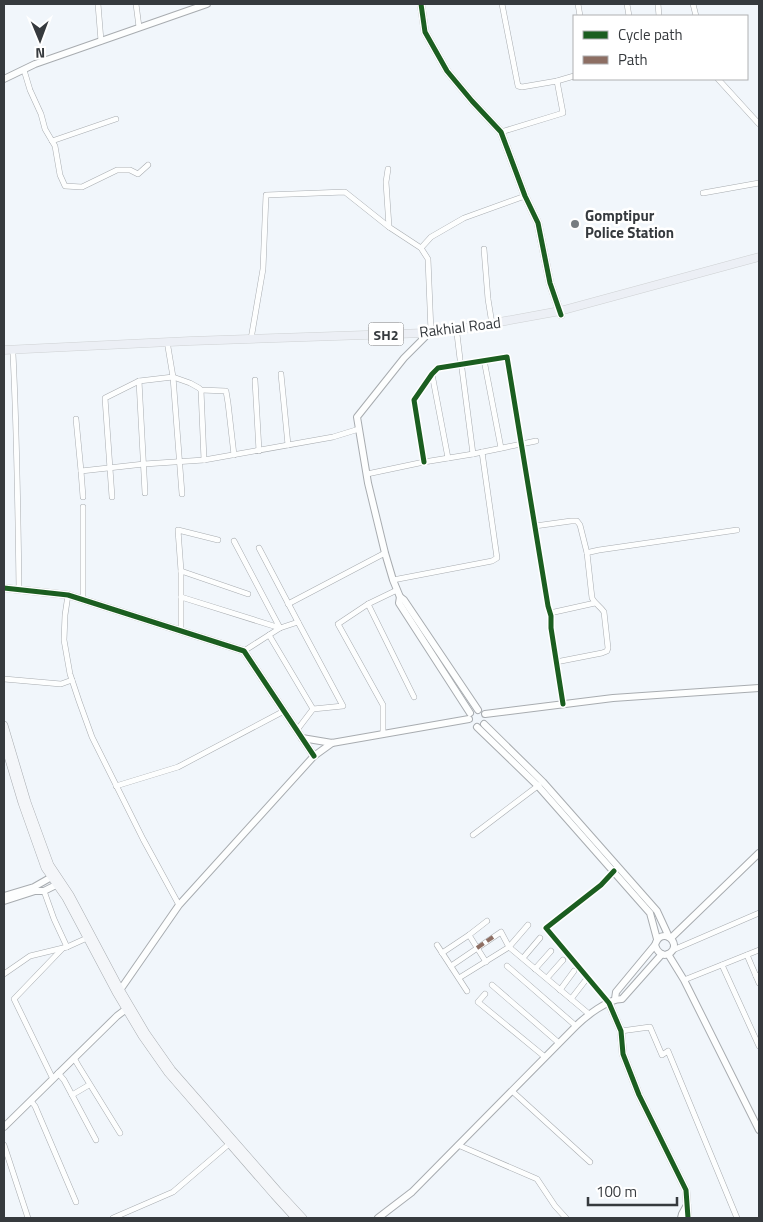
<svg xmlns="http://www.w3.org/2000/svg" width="763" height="1222" font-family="'Titillium Web',sans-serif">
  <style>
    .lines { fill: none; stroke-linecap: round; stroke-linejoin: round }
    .minor-casing { stroke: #a8acb0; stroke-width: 6 }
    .tertiary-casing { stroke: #a8acb0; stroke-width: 8 }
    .secondary-casing { stroke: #a8acb0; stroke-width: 8 }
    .primary-casing { stroke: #ced1d3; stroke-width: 9 }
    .minor { stroke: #fdfefe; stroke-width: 5 }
    .tertiary { stroke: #fdfefe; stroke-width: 6 }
    .secondary { stroke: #f4f6f9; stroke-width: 7 }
    .primary { stroke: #eceff5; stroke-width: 8 }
    .quiet { stroke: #8d6e63; stroke-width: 4; stroke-dasharray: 8 4; stroke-linecap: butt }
    .cycleway-casing { stroke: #fff; stroke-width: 8 }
    .cycleway { stroke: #1b5e20; stroke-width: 5 }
    .poi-dot { fill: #777c80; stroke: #fff; stroke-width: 2 }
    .labels { text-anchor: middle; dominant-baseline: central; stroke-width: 5; stroke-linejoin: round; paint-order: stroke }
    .shield { fill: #fff; stroke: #727578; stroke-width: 1 }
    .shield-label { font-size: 14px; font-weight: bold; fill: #363a3e }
    .poi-label { font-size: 15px; font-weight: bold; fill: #363a3e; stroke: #fff; text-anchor: start }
    .street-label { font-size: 15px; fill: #363a3e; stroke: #fff }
  </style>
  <rect width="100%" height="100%" fill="#f1f6fb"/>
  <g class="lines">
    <g class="minor-casing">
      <g id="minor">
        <polyline points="98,4 101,41"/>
        <polyline points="136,4 139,27"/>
        <polyline points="502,4 518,86 522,87 557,81 574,76"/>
        <polyline points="578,4 580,16"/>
        <polyline points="627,4 629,16"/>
        <polyline points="658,4 659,16"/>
        <polyline points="693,4 696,16"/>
        <polyline points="24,70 30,90 41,114 45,129 55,146 60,175 65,186 82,187 117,170 130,170 138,174 148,165"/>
        <polyline points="718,79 759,124"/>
        <polyline points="501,132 563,113 557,81"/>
        <polyline points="52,141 116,119"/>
        <polyline points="388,169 386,182 389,227 421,248 428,259 431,332"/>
        <polyline points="703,193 759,183"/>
        <polyline points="421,248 431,237 464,218 525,196"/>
        <polyline points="484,249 488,299 492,324"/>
        <polyline points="457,334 460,359"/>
        <polyline points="251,339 263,269 266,195 345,192 389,227"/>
        <polyline points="168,347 173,377 182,494"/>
        <path d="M13,354c4,79 5,157 6,235"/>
        <polyline points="484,360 501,448"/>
        <polyline points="462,369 473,454"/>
        <polyline points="281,374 288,445"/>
        <polyline points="432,374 448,458"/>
        <polyline points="255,380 259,451"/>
        <polyline points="139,381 145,493"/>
        <polyline points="201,390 204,460"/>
        <polyline points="76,419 81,471"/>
        <polyline points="424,462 414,400 432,374 438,368 507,357 548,606 551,616 551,628 563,704"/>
        <polyline points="367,474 424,462 473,454 536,441"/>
        <polyline points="83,497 81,471 144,464 204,460 333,437 359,429"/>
        <polyline points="112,497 105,398 139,381 173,377 190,383 199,388 201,390 226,391 228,403 234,455"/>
        <polyline points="535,526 571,521 577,521 580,525 587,553"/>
        <polyline points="234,541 280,628 269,635"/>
        <polyline points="259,548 298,622"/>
        <polyline points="181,571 248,594"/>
        <polyline points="393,580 492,561 497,558 482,452"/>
        <polyline points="68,595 65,615 64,640 70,674 79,701 92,737 143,839 179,905"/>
        <polyline points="181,597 280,628 298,622 343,706 313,709"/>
        <polyline points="83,599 83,507"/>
        <polyline points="288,604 385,553"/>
        <polyline points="368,604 414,697"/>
        <polyline points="550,613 595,603"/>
        <polyline points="181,630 181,571 178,530 218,540"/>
        <polyline points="244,651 269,635 313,709 297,730"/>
        <path d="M556,662l46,-9 5,-2 1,-3 -4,-36c-4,-6 -9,-8 -12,-14l-5,-45 3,-1 9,-2 138,-20"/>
        <polyline points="4,679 61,684 72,680"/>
        <polyline points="383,734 383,705 338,624 368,604 397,590"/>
        <polyline points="116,786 178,767 284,711"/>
        <polyline points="473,835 539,785"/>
        <polyline points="44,891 54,919 67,947"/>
        <polyline points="469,935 486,962"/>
        <polyline points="437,945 467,991"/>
        <polyline points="673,950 759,913"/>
        <polyline points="442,953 469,935 487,921"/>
        <polyline points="747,955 756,976 759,975"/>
        <polyline points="523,958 540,938"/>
        <polyline points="722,965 759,1046"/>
        <polyline points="451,966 501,932 509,947 589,1014"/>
        <polyline points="507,966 576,1026"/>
        <polyline points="535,969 551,951"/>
        <polyline points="4,974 30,956 67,947 87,938"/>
        <polyline points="756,976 759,983"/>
        <polyline points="459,978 509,947 528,925"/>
        <polyline points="547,978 563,960"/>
        <polyline points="684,980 759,950"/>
        <polyline points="492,985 559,1043"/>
        <polyline points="560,990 574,971"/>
        <polyline points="485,994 478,1002 545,1057"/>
        <polyline points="571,999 585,981"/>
        <polyline points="609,1003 546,928 601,885 614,871"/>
        <polyline points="621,1031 650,1027 662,1055 668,1051 737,1218"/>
        <polyline points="74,1058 78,1065 120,1133"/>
        <polyline points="58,1073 64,1080 96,1140"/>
        <polyline points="53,1079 14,999 62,949"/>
        <polyline points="512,1091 590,1162"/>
        <polyline points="72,1095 89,1085"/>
        <polyline points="31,1101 35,1106 76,1202"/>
        <polyline points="4,1145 28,1218"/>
        <polyline points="458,1145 537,1179 555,1206 566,1218"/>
        <polyline points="113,1218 173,1192 229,1144"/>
      </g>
    </g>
    <g class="tertiary-casing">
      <g id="tertiary">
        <polyline points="421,4 425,32 447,71 472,101 501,132 525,196 538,223 550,283 561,315"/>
        <polyline points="4,79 35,64 207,4"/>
        <polyline points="425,333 425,337 404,358 357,417 368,483 385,553 393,580 400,597 399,603 470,713"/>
        <polyline points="4,588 68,595 244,651 314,756"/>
        <polyline points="400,597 404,600 478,710"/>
        <polyline points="485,714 613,698 759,688"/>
        <polyline points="484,724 543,782 657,911 669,937"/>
        <polyline points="477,727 538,786 650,913 657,939"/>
        <polyline points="302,738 332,743 469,719"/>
        <polyline points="4,896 34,887 55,875"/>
        <polyline points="4,901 35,891 44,891 60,883"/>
        <polyline points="671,938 759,853"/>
        <polyline points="668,954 684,980 759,1130"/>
        <polyline points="118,993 179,905 314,756 332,743"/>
        <path d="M615,999l1,-7 39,-47c6,-20 28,-2 15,8 -7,5 -13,-1 -15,-8"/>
        <polyline points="609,1003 621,1031 623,1054 639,1095 686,1190 688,1218"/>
        <polyline points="4,1127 117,1016 129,1007"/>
        <path d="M378,1218l34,-26 164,-166c10,-10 32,-27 46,-27l40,-45"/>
        <polyline points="681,1218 682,1214 687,1205"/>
      </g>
    </g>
    <g class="secondary-casing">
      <g id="secondary">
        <polyline points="4,725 27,802 50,865 70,895 120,989 146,1033 172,1070 278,1191 303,1218"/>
        <polyline points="4,743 22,803 45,868 66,898 117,994 142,1036 168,1073 274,1195 295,1218"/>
      </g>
    </g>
    <g class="primary-casing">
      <polyline id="primary" points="4,350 190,341 425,333 461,329 560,311 759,257"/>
    </g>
    <use href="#minor" class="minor"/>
    <use href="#tertiary" class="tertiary"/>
    <use href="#secondary" class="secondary"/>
    <use href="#primary" class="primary"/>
    <polyline class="quiet" points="477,948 493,937"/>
    <g class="cycleway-casing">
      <g id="cycleway">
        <polyline points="421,4 425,32 447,71 472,101 501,132 525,196 538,223 550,283 561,315"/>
        <polyline points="424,462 414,400 432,374 438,368 507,357 548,606 551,616 551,628 563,704"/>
        <polyline points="4,588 68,595 244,651 314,756"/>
        <polyline points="614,871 601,885 546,928 609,1003 621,1031 623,1054 639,1095 686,1190 688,1218"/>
      </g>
    </g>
    <use href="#cycleway" class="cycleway"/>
  </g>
  <circle class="poi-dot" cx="575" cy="224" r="5"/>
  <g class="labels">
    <rect class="shield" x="368.5" y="322.5" width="35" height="23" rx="4"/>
    <g class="shield-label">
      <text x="386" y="334">SH2</text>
    </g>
    <g class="poi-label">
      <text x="585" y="215">Gomptipur<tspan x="585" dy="17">Police Station</tspan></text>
    </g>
    <g class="street-label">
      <text transform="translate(460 327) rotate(-7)">Rakhial Road</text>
    </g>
  </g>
  <rect width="763" height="1222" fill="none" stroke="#363a3e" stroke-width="10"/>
  <rect x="573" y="15" width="175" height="65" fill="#ffffff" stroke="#afb0b2"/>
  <rect x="583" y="31" width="25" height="8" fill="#1b5e20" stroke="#afb0b2"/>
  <text x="618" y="40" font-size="15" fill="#363a3e">Cycle path</text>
  <rect x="583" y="56" width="25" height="8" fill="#8d6e63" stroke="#afb0b2"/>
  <text x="618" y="65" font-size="15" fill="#363a3e">Path</text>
  <g transform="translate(40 40) rotate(179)" stroke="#ffffff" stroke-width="4" paint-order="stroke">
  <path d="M0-4L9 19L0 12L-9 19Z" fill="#363a3e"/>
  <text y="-8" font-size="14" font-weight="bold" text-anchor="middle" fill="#363a3e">N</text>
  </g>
  <path d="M588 1197v8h89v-8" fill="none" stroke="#363a3e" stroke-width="2.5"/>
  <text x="596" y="1197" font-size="15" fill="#363a3e" stroke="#ffffff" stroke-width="4" paint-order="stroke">100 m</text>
</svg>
